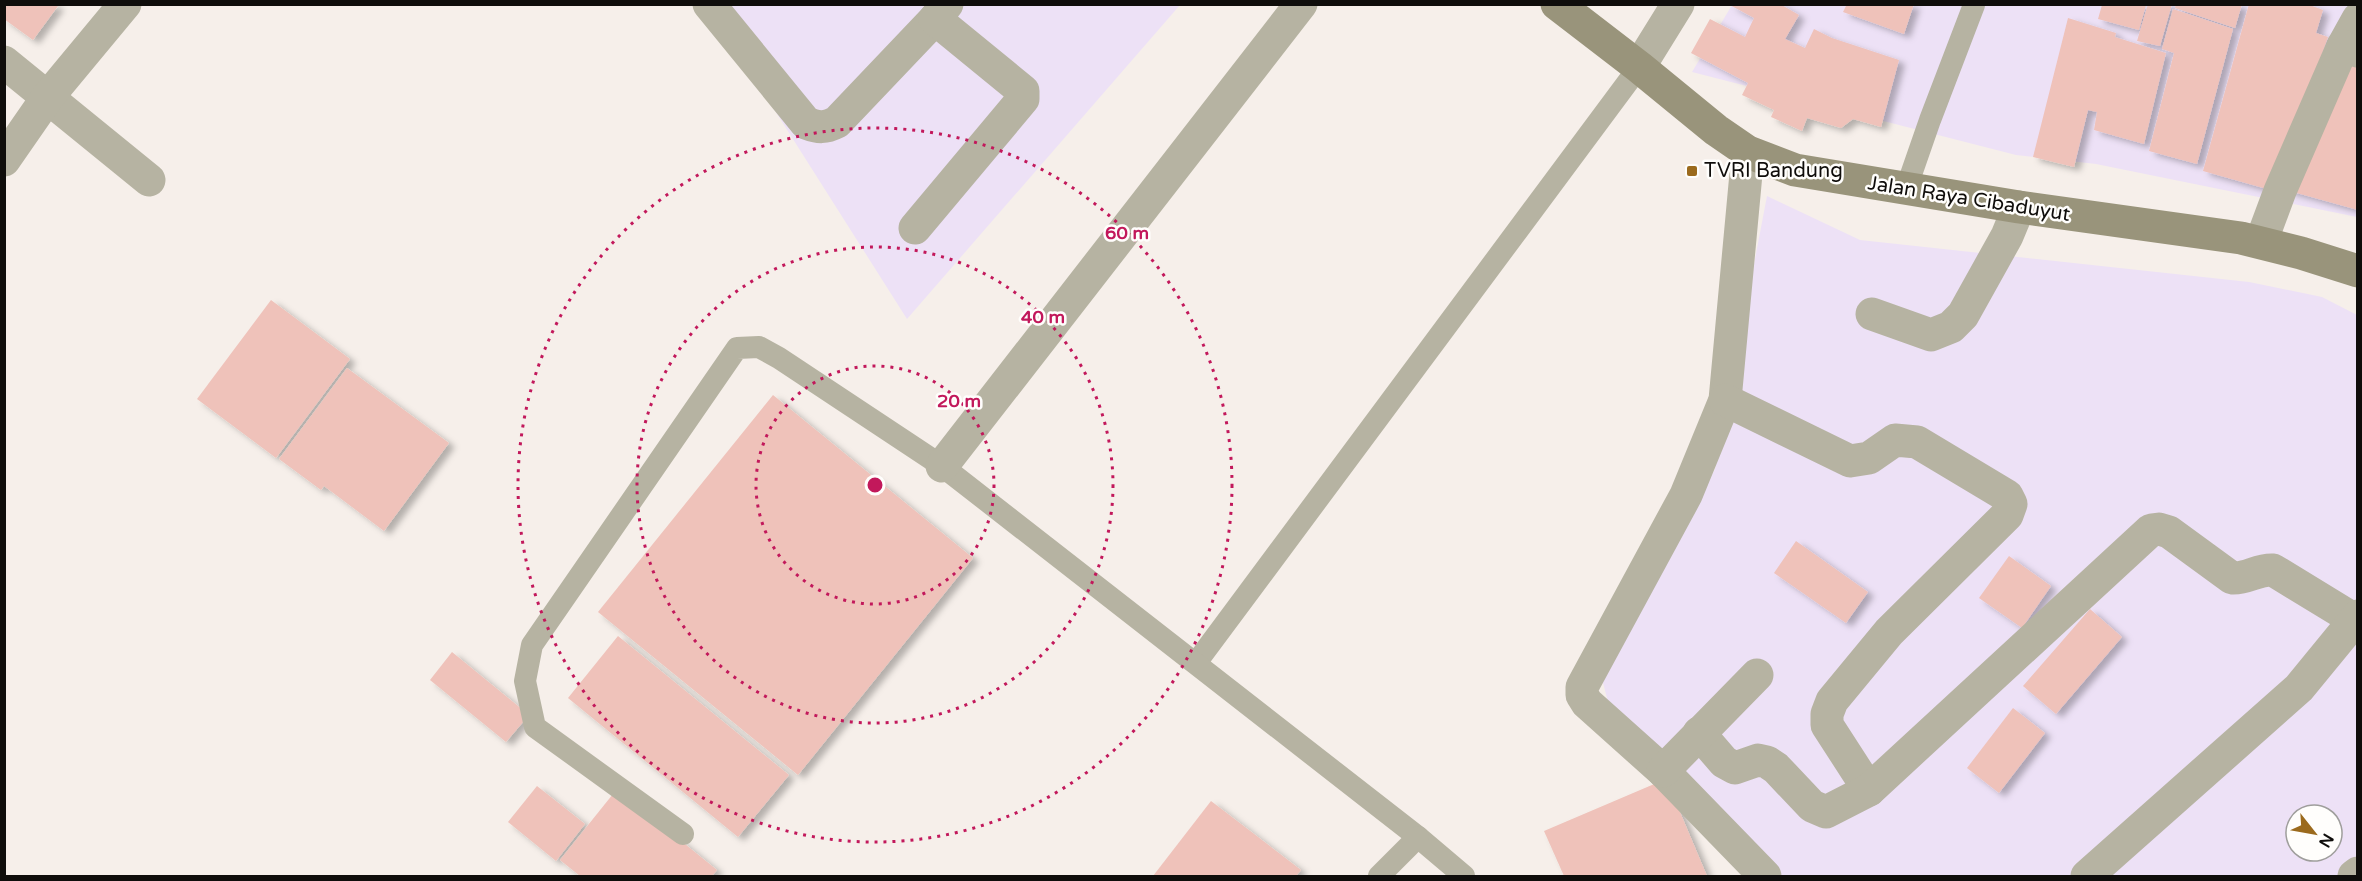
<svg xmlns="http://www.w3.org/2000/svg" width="2362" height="881" font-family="'Varela Round',sans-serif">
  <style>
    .industrial { fill: #ede1f6; fill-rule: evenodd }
    .building { fill: #efc2ba; filter: url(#shadow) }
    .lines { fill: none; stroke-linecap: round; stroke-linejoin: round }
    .service { stroke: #b6b3a2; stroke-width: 22 }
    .minor { stroke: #b6b3a2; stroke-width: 33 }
    .secondary { stroke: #99947b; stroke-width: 33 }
    .ring { fill: none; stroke: #c2185b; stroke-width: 3; stroke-dasharray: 3 6 }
    .poi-dot { fill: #9b6a1d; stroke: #fffefc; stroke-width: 2 }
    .labels { text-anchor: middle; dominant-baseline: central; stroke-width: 5; stroke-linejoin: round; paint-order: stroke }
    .poi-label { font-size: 20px; fill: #0f0d0b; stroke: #fffefc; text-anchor: start }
    .street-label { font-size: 20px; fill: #0f0d0b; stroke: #fffefc }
    .centre { fill: #c2185b; stroke: #fffefc; stroke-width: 3 }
    .ring-label { font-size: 18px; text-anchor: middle; font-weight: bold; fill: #c2185b; stroke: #fffefc; stroke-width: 5; stroke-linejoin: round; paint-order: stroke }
  </style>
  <defs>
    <filter id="shadow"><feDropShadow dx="6" dy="4" stdDeviation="3" flood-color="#0004"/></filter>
  </defs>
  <rect width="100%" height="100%" fill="#f6efea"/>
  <g class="industrial">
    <polygon points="708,5 1180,5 907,319"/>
    <polygon points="1732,5 2357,5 2357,217 2096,164 2016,155 1692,72"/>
    <path d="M1767,196l93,44 389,42 73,15 35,18v561h-600l-144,-155 -12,-46 114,-206zM2296,815h36v36h-36z"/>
  </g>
  <g class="building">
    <polygon points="4,4 56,4 58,6 33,40 4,19"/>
    <polygon points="1728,4 1780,4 1799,15 1785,39 1805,48 1814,29 1832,38 1899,60 1881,127 1853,119 1841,128 1807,118 1802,131 1771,117 1774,110 1742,95 1748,83 1691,53 1710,19 1745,37 1754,18"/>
    <polygon points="1847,4 1914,4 1904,34 1843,12"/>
    <polygon points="2148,4 2172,4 2160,46 2137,41"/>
    <polygon points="2176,4 2242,4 2235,28 2175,8"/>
    <polygon points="2249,4 2307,4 2323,10 2316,33 2328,37 2274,191 2203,171"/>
    <polygon points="2102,5 2146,5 2139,30 2098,19"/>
    <polygon points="2173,9 2233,29 2197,164 2149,151 2174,53 2162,49"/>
    <polygon points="2068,18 2116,33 2115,37 2166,53 2144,144 2094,130 2097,112 2088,110 2074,167 2033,157"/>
    <polygon points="2353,59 2358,60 2358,210 2286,190"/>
    <polygon points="271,300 350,359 276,458 197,399"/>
    <polygon points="347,368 449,443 384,531 324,486 321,490 279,459"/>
    <polygon points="773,395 973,558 798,775 598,612"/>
    <polygon points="1796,541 1868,592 1846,623 1774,573"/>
    <polygon points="2009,556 2051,586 2022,628 1979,598"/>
    <polygon points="2090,609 2122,637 2056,714 2023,686"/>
    <polygon points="618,636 789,775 738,837 568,698"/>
    <polygon points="452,652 529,715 506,742 430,680"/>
    <polygon points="2013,708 2045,733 1999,793 1967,768"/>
    <polygon points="1666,779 1707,876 1564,876 1544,831"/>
    <polygon points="537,786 585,824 556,861 508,822"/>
    <polygon points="617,789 717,870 712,876 580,876 560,860"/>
    <polygon points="1211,801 1301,870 1296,876 1153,876"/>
  </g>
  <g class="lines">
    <g class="service">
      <polyline points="1906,189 1930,120 1974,5"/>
      <polyline points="1196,663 1639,67"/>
      <polyline points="683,834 535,727 525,681 532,645 737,348 759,347 779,358 942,466 1418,837 1464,876"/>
      <polyline points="1379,876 1418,837"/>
    </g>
    <g class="minor">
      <path d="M709,4l97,119c13,5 19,5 31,-1l98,-103 12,-15"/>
      <polyline points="2358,19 2343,46 2358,51"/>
      <polyline points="4,62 149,180"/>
      <polyline points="1639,67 1678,4"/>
      <polyline points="1748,152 1725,400 1686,495 1582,687 1582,695 1587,703 1663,771 1765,876"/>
      <polyline points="4,160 47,98 125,4"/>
      <polyline points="915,228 1023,99 1023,91 935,19"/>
      <polyline points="2261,242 2280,191 2343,46"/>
      <polyline points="1872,314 1931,335 1951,327 1963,315 2007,236 2019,207"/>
      <polyline points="1725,400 1850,461 1869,458 1895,440 1917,442 2007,496 2011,504 2007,515 1889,632 1832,701 1827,714 1827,725 1869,790"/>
      <polyline points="942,466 1301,4"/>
      <path d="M1699,733l25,29 11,6 23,-8 9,2 9,6 36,38 14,6 43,-22 282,-260 8,-1 10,3 63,46c15,1 26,-9 41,-8l82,50"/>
      <polyline points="1663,771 1757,675"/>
      <polyline points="2087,876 2299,688 2358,616"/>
      <polyline points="2354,876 2358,873"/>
    </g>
    <polyline class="secondary" points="1557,4 1639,67 1716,130 1748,152 1795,170 2019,207 2241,238 2301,253 2358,271"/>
  </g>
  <g class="ring">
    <circle cx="875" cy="485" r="119"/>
    <circle cx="875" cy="485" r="238"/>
    <circle cx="875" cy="485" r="357"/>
  </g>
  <rect class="poi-dot" x="1686" y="165" width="12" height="12" rx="3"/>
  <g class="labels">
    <g class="poi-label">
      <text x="1704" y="171">TVRI Bandung</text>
    </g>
    <g class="street-label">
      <text transform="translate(1969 199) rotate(9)">Jalan Raya Cibaduyut</text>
    </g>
  </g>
  <circle cx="875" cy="485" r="9" class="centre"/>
  <g class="ring-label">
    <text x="1127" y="239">60 m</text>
    <text x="1043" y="323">40 m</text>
    <text x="959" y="407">20 m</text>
  </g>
  <rect width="2362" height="881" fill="none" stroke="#0f0d0b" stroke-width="12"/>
  <g transform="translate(2314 833) rotate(121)"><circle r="28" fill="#fffefc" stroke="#9f9e9c" stroke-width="1.5"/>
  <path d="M0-4.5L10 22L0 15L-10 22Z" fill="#9b6a1d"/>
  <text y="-9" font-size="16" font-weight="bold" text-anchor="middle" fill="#0f0d0b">N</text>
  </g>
</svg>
